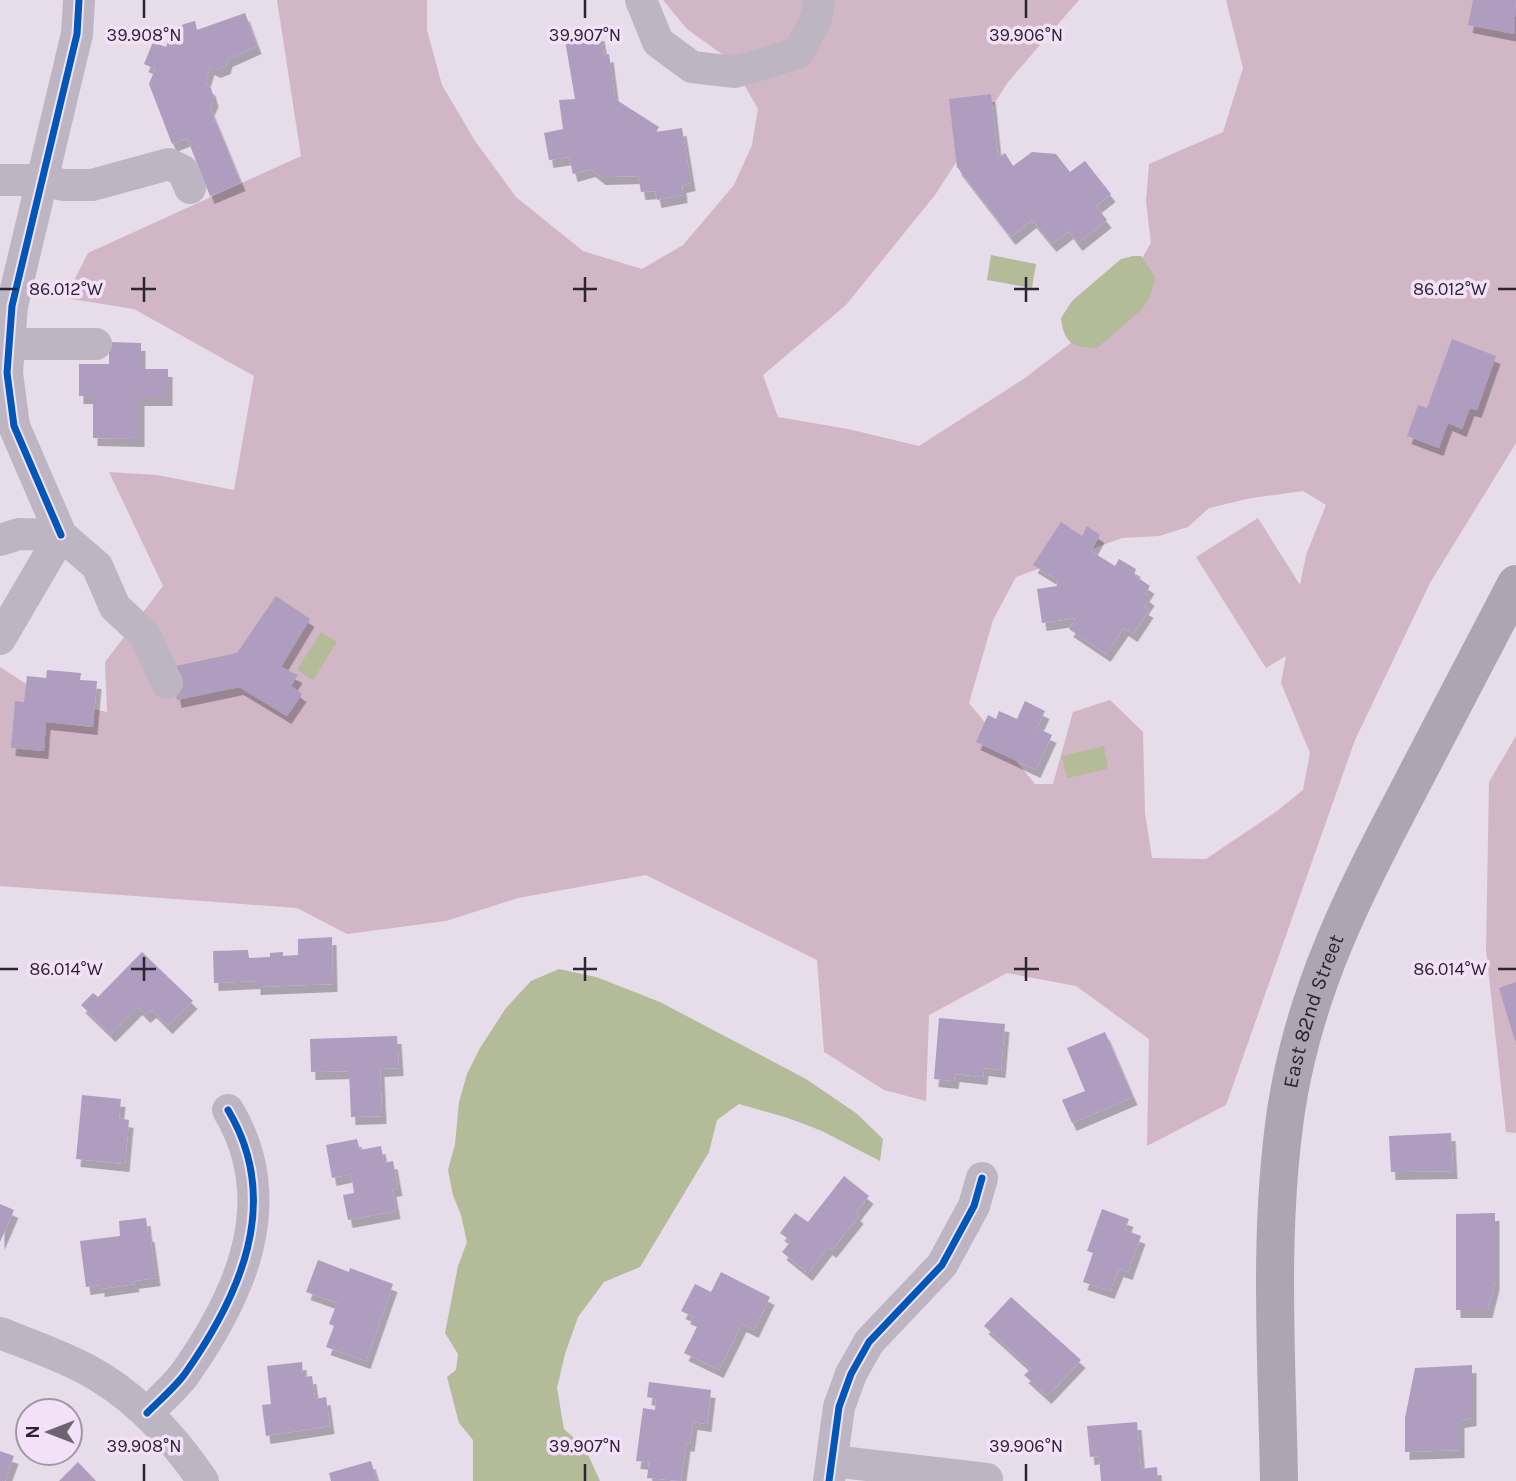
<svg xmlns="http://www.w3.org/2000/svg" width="1516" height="1481" font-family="Karla,sans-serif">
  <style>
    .green { fill: #d1b6c6; fill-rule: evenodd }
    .water { fill: #b4bb98 }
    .building { fill: #ae9dbe; filter: url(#shadow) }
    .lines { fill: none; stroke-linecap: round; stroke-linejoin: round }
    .minor { stroke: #beb5c3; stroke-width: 32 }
    .major { stroke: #ada5b1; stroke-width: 38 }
    .cycleway-casing { stroke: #f3e1f8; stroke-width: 11 }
    .cycleway { stroke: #0057b8; stroke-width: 7 }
    .ticks { fill: none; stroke: #2c2432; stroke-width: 2.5 }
    .labels { text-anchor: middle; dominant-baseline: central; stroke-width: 7; stroke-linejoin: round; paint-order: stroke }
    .street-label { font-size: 21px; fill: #2c2432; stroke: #f3e1f8 }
    .ticks-label { font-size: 18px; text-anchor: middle; fill: #2c2432; stroke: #f3e1f8; stroke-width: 7; stroke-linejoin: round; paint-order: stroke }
  </style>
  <defs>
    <filter id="shadow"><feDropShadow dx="4.5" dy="8" stdDeviation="0" flood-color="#0004"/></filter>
  </defs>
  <rect width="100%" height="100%" fill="#e6dcea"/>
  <g class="green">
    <path d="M277,0h150v30l15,55 33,56 41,56 67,54 59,18 41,-24 51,-60 18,-40 6,-36 -28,-49 -43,-31 -24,-29h416l-71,82 -73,113 -89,110 -83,70 15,42 70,12 71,17 106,-68 85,-65 41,-70 -5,-42 3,-37 74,-32 20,-64 -17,-68h290v443l-86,140 -75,157 -129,365 -79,41 2,-107 -73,-53 -69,-13 -78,42 -3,86 -42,-11 -60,-38 -7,-92 -171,-85 -128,23 -72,23 -99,13 -50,-26 -297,-22v-219l51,33 56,12 -2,-50 58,-76 -54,-114 48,3 77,15 20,-114 -120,-67 -69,-11 23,-45 213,-97zM1303,491l23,14 -20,50 -6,30 -42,-67 -62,39 70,111 20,-12 -5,27 29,70 -7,37 -26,21 -71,48 -54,-1 -7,-45 -2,-81 -33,-32 -37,12 -20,72h-18l-66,-81 24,-83 23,-43 106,-39 37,-2 29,-9 21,-19 42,-10z"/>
    <polygon points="1516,736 1516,1133 1506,1132 1486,949 1489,782"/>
  </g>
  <g class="water">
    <polygon points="991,255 1036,264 1032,288 987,280"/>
    <path d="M1133,256h8l14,21 -5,21 -9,12 -44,38c-25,0 -33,-5 -36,-30l11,-17 49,-42z"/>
    <polygon points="321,632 337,642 313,680 297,670"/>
    <polygon points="1104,746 1108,769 1067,778 1062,756"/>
    <polygon points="559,969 596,977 660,1002 806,1079 856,1113 883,1139 880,1161 822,1131 788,1118 739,1104 717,1120 709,1152 640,1267 604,1282 578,1317 565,1354 557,1388 564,1429 585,1448 600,1481 473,1481 473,1440 459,1423 447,1377 456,1370 458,1354 445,1333 458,1266 467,1242 461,1215 453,1195 448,1170 455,1144 459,1102 467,1074 480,1048 506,1008 531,981"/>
  </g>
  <g class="building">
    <polygon points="1473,0 1516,0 1514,34 1468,25"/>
    <polygon points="245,13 257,46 228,59 226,66 216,70 210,67 205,83 211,88 214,99 210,108 241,183 210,196 187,138 172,144 149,84 155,69 144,64 153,42 166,47 172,32 184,24 195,21 197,30"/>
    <polygon points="600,33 604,55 609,54 615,99 659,127 656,132 682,128 691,183 682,185 683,195 657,200 655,191 641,192 638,176 601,177 591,169 573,174 569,157 549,160 544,133 563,129 559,100 575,99 565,40"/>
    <polygon points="991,94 998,158 1005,153 1013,166 1032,152 1056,154 1070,172 1085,161 1111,194 1096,206 1107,220 1078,243 1069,231 1052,244 1032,220 1011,237 957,167 949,99"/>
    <polygon points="1452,339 1496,356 1477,410 1470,408 1462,429 1448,423 1439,448 1407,436 1418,405 1427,408"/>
    <polygon points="109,342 141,343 141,369 168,369 168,398 140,398 140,439 93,438 93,396 79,396 79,364 109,364"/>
    <polygon points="1061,522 1082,536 1087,526 1100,535 1091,551 1115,566 1119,559 1136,569 1134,575 1150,586 1145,594 1150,598 1144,607 1149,610 1133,634 1124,628 1106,654 1069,629 1076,618 1042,623 1037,589 1057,586 1056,579 1033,565"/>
    <polygon points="276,596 310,619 281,667 298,675 291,686 302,694 287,716 239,687 177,700 171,667 237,653"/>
    <polygon points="47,670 81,673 80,680 97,681 93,727 46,722 44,751 11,748 15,701 24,702 27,676 46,678"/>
    <polygon points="1025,701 1045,711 1037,728 1052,735 1036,770 976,742 988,715 996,719 999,711 1017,719"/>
    <polygon points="332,937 333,984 256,987 256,981 214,983 213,951 248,950 249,958 270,957 270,953 283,952 283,956 298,955 298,939"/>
    <polygon points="142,952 193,1001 168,1026 152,1010 146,1015 138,1007 111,1034 81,1005 93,993 98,997"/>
    <polygon points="1516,982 1516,1041 1515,1041 1499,988"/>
    <polygon points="939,1018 1005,1024 1001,1070 984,1068 983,1077 955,1074 954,1081 934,1079"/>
    <polygon points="1105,1032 1133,1097 1072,1123 1062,1100 1085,1091 1067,1048"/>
    <polygon points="397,1036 399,1068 380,1069 382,1116 351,1117 349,1071 311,1072 310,1039"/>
    <polygon points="82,1095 121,1099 119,1118 129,1120 125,1164 76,1159"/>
    <polygon points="1451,1133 1453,1171 1391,1172 1389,1136"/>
    <polygon points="357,1139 360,1150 381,1146 384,1163 393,1161 398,1188 392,1189 396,1211 348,1220 343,1195 354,1193 351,1174 332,1178 326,1145"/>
    <polygon points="844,1176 869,1196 856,1213 859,1216 832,1250 828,1247 808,1273 782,1252 791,1241 780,1233 795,1213 808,1222"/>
    <polygon points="0,1204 14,1210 0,1242"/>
    <polygon points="1102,1209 1129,1219 1125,1230 1141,1236 1128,1272 1119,1269 1110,1291 1083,1282 1093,1253 1087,1251"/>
    <polygon points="1495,1213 1495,1282 1488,1310 1456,1310 1456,1214"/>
    <polygon points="146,1218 148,1234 150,1234 156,1278 134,1281 135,1284 100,1289 100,1285 86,1287 80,1241 120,1236 119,1221"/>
    <polygon points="318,1260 349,1272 350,1268 393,1284 366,1361 326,1347 334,1326 329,1324 337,1303 306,1292"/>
    <polygon points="721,1272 770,1297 754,1330 742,1324 719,1370 684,1353 697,1327 690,1324 694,1317 681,1311 695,1284 711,1292"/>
    <polygon points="1011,1297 1081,1360 1047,1396 1024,1375 1031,1369 984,1326"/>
    <polygon points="302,1362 303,1377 312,1376 315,1399 326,1397 330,1426 266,1436 262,1405 271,1404 267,1366"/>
    <polygon points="1472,1365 1472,1418 1460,1420 1460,1450 1405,1452 1405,1418 1415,1368"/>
    <polygon points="649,1382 711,1390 707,1424 693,1422 690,1444 686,1443 681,1481 647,1478 649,1462 636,1461 643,1408 655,1410 656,1399 647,1397"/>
    <polygon points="1137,1422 1141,1469 1157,1467 1158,1481 1101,1481 1099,1456 1090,1457 1087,1426"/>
    <polygon points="0,1451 14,1456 5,1481 0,1481"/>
    <polygon points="371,1461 377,1481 331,1481 329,1473"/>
    <polygon points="78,1462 96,1481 59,1481"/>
  </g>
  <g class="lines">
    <g class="minor">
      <polyline points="641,0 658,42 692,67 735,72 798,53 815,21 820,0"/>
      <polyline points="0,180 42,180 63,185 92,185 169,164 183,171 190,188"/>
      <polyline points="9,344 96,344"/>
      <polyline points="61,535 14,426 7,373 12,306 77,34 79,0"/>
      <polyline points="0,540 19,534 61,535 97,566 115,607 145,635 167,683"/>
      <polyline points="0,639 61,535"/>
      <path d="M0,1333c28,11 57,21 84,35 50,26 88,67 119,113"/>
      <path d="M147,1413c12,-12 26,-24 37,-38 56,-79 99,-173 44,-265"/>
      <polyline points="832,1461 987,1479"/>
      <polyline points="829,1481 839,1407 851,1374 869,1342 942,1265 974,1206 982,1178"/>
    </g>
    <path class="major" id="s1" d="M1279,1481c-2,-123 -11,-248 7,-370 18,-120 67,-215 122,-320 36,-69 72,-138 108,-207"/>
    <g class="cycleway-casing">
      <g id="cycleway">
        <polyline points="61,535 14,426 7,373 12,306 77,34 79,0"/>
        <path d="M147,1413c12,-12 26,-24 37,-38 56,-79 99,-173 44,-265"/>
        <polyline points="829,1481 839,1407 851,1374 869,1342 942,1265 974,1206 982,1178"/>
      </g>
    </g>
    <use href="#cycleway" class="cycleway"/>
  </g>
  <path class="ticks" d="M144,0v18M585,0v18M1026,0v18M144,277v25M585,277v25M1026,277v25M0,289h18M131,289h25M573,289h24M1014,289h25M1498,289h18M144,957v24M585,957v24M1026,957v24M0,969h18M131,969h25M573,969h24M1014,969h25M1498,969h18M144,1464v17M585,1464v17M1026,1464v17"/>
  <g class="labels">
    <g class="street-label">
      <text stroke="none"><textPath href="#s1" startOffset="474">East 82nd Street</textPath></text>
    </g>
  </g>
  <g class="ticks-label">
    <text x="144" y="41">39.908°N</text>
    <text x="585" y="41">39.907°N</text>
    <text x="1026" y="41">39.906°N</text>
    <text x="1450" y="295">86.012°W</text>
    <text x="66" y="295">86.012°W</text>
    <text x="1450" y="975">86.014°W</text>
    <text x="66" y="975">86.014°W</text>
    <text x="144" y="1452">39.908°N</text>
    <text x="585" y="1452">39.907°N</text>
    <text x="1026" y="1452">39.906°N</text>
  </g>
  <g transform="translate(49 1432) rotate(270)"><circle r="33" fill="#f3e1f8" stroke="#a395a9" stroke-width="2"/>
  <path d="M0-5L12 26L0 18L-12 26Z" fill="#6d6472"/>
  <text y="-10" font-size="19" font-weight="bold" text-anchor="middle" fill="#2c2432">N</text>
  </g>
</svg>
